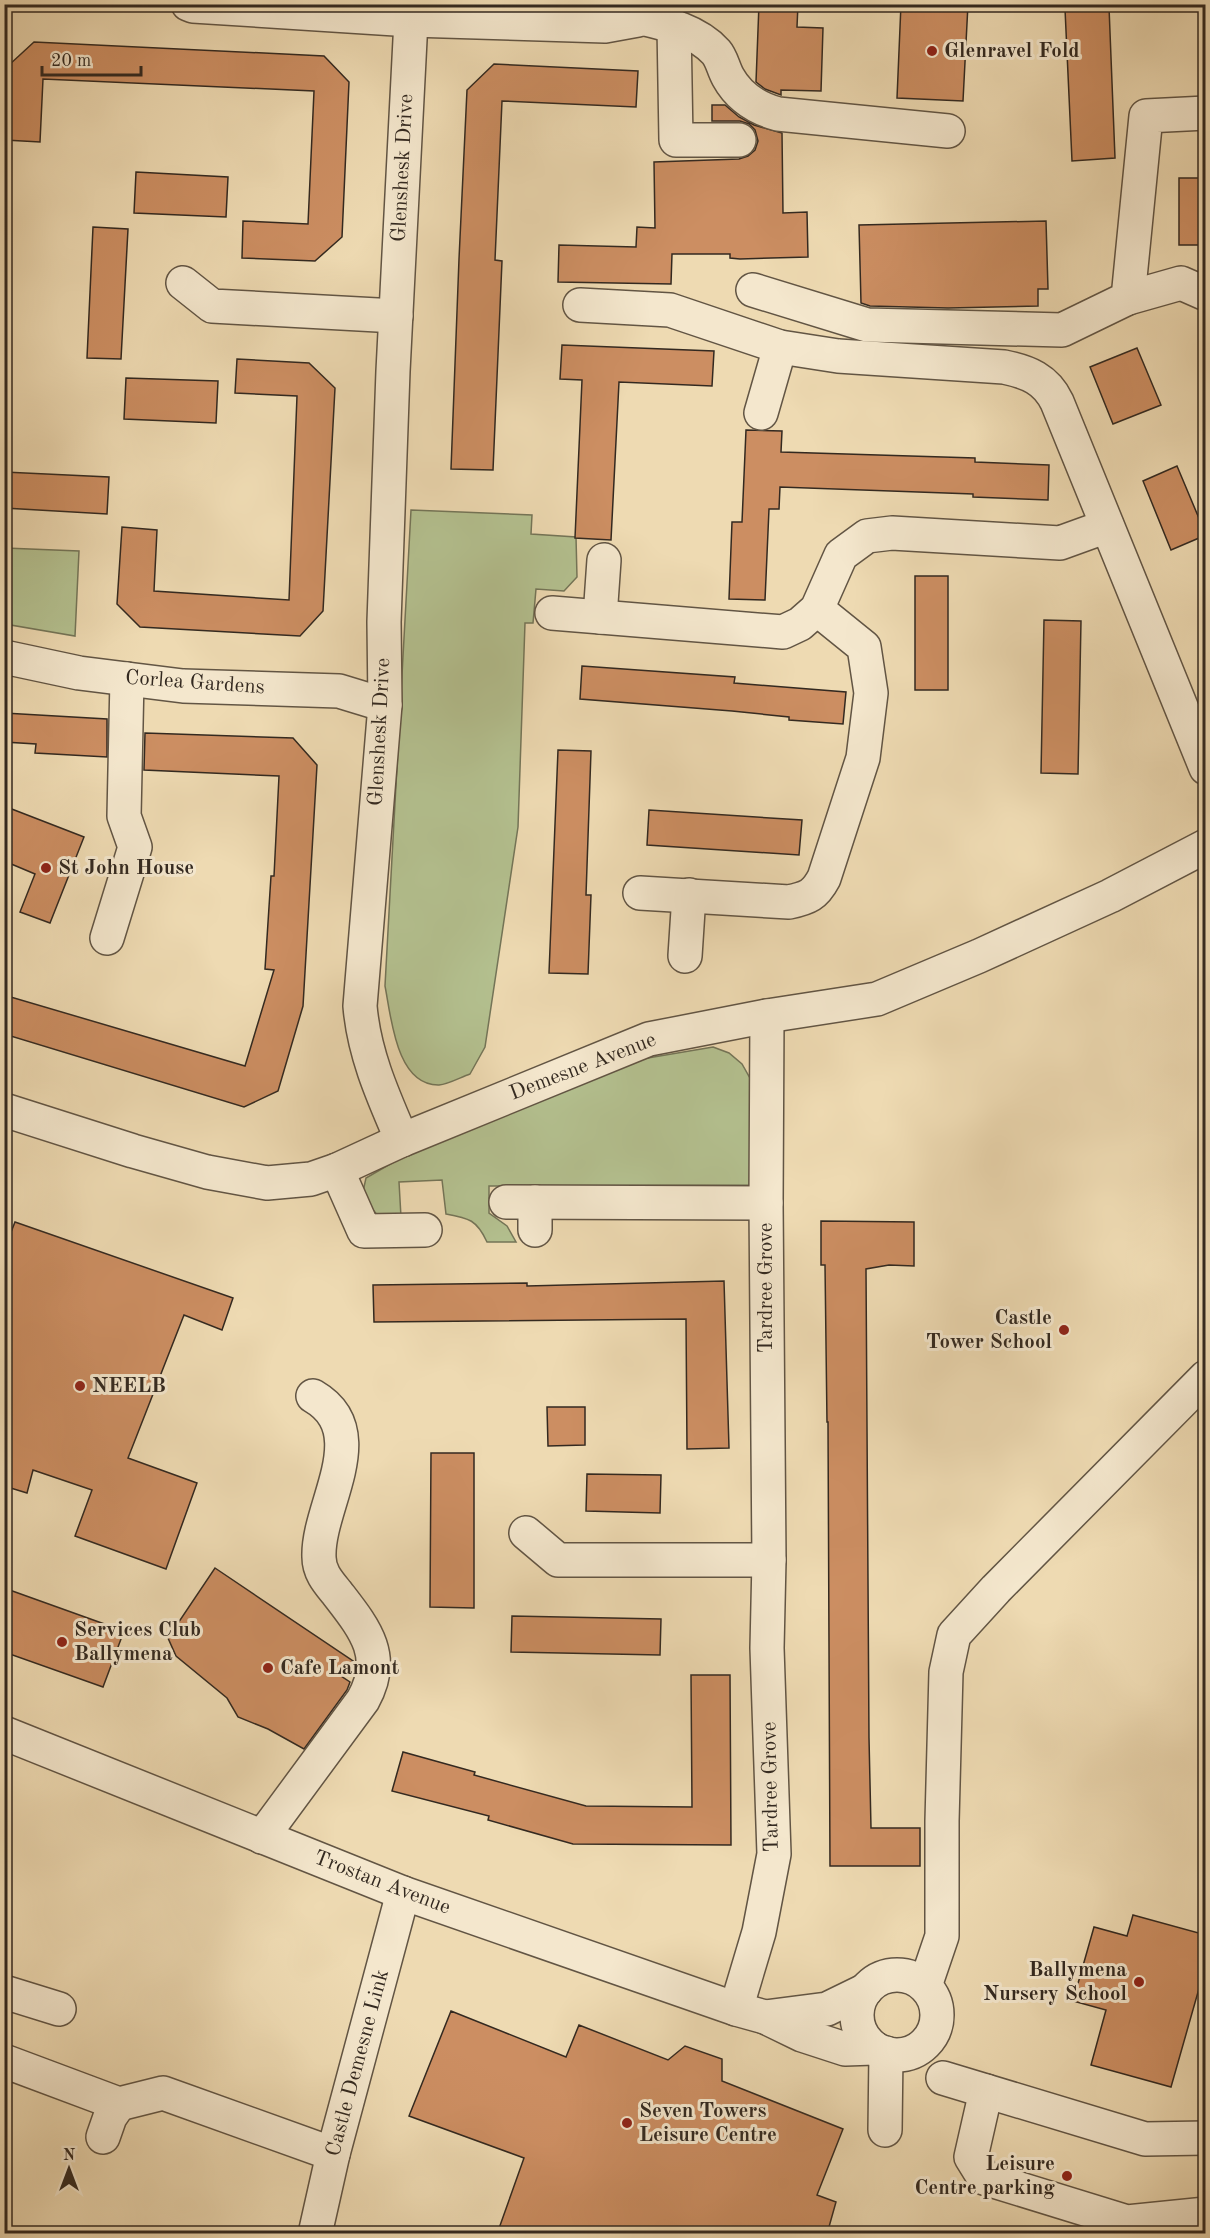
<svg xmlns="http://www.w3.org/2000/svg" width="1210" height="2238" font-family="'Old Standard TT',serif">
  <style>
    .green { fill: #b4c190; stroke: #747558; stroke-width: 1.5 }
    .building { fill: #cc8e62; stroke: #332920; stroke-width: 1.5 }
    .lines { fill: none; stroke-linecap: round; stroke-linejoin: round }
    .minor-casing { stroke: #625544; stroke-width: 36 }
    .minor { stroke: #f4e7cd; stroke-width: 33 }
    .poi-dot { fill: #8f2418; stroke: #f4e7cd; stroke-width: 2 }
    .labels { text-anchor: middle; dominant-baseline: central; stroke-width: 6; stroke-linejoin: round; paint-order: stroke }
    .poi-label { font-size: 21px; font-weight: bold; fill: #332920; stroke: #f4e7cd; text-anchor: start }
    .street-label { font-size: 21px; fill: #332920; stroke: #f4e7cd }
  </style>
  <rect width="100%" height="100%" fill="#eedab2"/>
  <filter id="stains"><feTurbulence type="fractalNoise" baseFrequency=".00333" numOctaves="4"/><feColorMatrix values="0 0 0 0 .2 0 0 0 0 .09 0 0 0 0 .02 0 0 0 .5 -.17"/></filter>
  <radialGradient id="worn" r=".72"><stop offset=".6" stop-color="#630" stop-opacity="0"/><stop offset="1" stop-color="#630" stop-opacity=".3"/></radialGradient>
  <g class="green">
    <path d="M411,510l121,5 -1,19 45,3 1,40 -13,14 -28,-2 -3,34h-8l-7,204 -33,220 -15,27c-9,3 -21,10 -31,11 -43,1 -48,-69 -54,-99z"/>
    <polygon points="5,548 79,551 75,636 5,624"/>
    <path d="M713,1047l16,6 13,11 9,16v105l-262,1v27l18,13 9,16h-29c-10,-22 -18,-24 -41,-28l-4,-34 -43,2 2,35 -23,-1 -16,-20 4,-18 57,-33 213,-85z"/>
  </g>
  <g class="building">
    <polygon points="759,4 798,4 797,27 823,28 821,91 781,90 781,95 765,89 756,82"/>
    <polygon points="901,4 968,4 963,101 897,98"/>
    <polygon points="1109,7 1115,158 1072,161 1065,9"/>
    <polygon points="34,42 324,56 349,82 342,237 315,261 242,258 243,221 308,224 314,91 43,79 40,142 5,140 9,65"/>
    <polygon points="494,64 638,71 636,107 502,101 495,260 502,261 493,470 451,469 459,259 467,90"/>
    <polygon points="712,105 725,105 739,117 754,125 782,133 783,213 807,212 808,257 740,259 730,258 730,254 672,254 671,284 558,282 559,245 636,247 637,227 655,228 654,162 739,159 748,156 755,150 758,141 755,130 749,124 740,121 712,121"/>
    <polygon points="136,172 228,177 226,217 134,213"/>
    <rect x="1179" y="178" width="27" height="67"/>
    <polygon points="1046,221 1048,289 1038,289 1038,306 948,308 870,306 861,303 859,225"/>
    <polygon points="93,227 128,229 121,359 87,358"/>
    <polygon points="562,345 714,351 712,386 619,382 611,540 575,538 582,380 560,379"/>
    <polygon points="1137,348 1161,405 1113,424 1090,367"/>
    <polygon points="237,359 309,363 335,388 323,611 300,636 140,627 117,604 122,527 157,530 154,591 289,600 297,396 235,393"/>
    <polygon points="126,378 218,381 216,423 124,419"/>
    <polygon points="746,430 782,431 781,452 975,458 975,462 1049,465 1048,500 973,497 973,494 780,487 779,509 769,509 765,600 729,599 732,522 742,522"/>
    <polygon points="1177,466 1206,535 1171,550 1143,481"/>
    <polygon points="4,472 109,477 107,514 4,508"/>
    <rect x="915" y="576" width="33" height="114"/>
    <polygon points="1044,620 1081,621 1078,774 1041,773"/>
    <polygon points="582,666 735,677 734,683 846,692 843,724 789,720 789,717 732,711 580,699"/>
    <polygon points="4,713 107,719 107,757 35,753 36,744 4,742"/>
    <polygon points="145,733 293,738 317,765 303,1006 278,1091 244,1107 4,1034 4,995 245,1066 274,970 265,969 271,876 274,876 279,776 144,770"/>
    <polygon points="558,750 591,751 586,895 591,895 588,974 549,973"/>
    <polygon points="4,806 84,837 50,923 20,912 35,874 4,861"/>
    <polygon points="649,810 802,820 799,855 647,845"/>
    <polygon points="821,1221 914,1222 914,1266 889,1265 866,1269 869,1738 871,1828 920,1828 920,1866 830,1866 828,1422 827,1422 825,1265 821,1265"/>
    <polygon points="15,1222 233,1298 222,1330 184,1315 128,1458 197,1483 166,1569 75,1536 92,1490 33,1470 27,1493 4,1486 4,1250"/>
    <polygon points="724,1281 729,1448 687,1449 686,1319 374,1322 373,1285 527,1283 527,1286"/>
    <polygon points="547,1407 585,1407 585,1445 548,1446"/>
    <polygon points="431,1453 474,1453 474,1608 430,1607"/>
    <polygon points="587,1474 661,1475 660,1513 586,1511"/>
    <polygon points="215,1568 353,1661 341,1676 350,1682 347,1690 304,1749 268,1729 238,1717 227,1698 176,1656 168,1638"/>
    <polygon points="4,1588 124,1631 103,1687 4,1652"/>
    <polygon points="512,1616 661,1619 660,1655 511,1652"/>
    <polygon points="691,1675 730,1675 731,1845 573,1844 488,1820 489,1816 392,1791 403,1752 475,1772 474,1775 586,1806 692,1807"/>
    <polygon points="1133,1915 1206,1935 1206,1964 1171,2087 1091,2065 1106,2010 1073,2001 1094,1927 1127,1936"/>
    <polygon points="451,2011 566,2057 579,2025 668,2060 685,2046 722,2059 722,2081 843,2129 817,2195 836,2202 827,2234 497,2234 524,2158 409,2116"/>
  </g>
  <g class="lines">
    <g class="minor-casing">
      <g id="minor">
        <polyline points="188,4 193,6 411,20 605,26 638,20 643,13 645,4"/>
        <path d="M641,18c26,6 56,13 75,34 6,7 7,16 12,25 11,20 28,31 50,37l170,17"/>
        <polyline points="674,26 676,140 739,140"/>
        <polyline points="183,283 212,306 396,316"/>
        <polyline points="753,290 867,325 1062,330 1128,298 1146,116 1206,113"/>
        <polyline points="1128,298 1181,283 1206,294"/>
        <path d="M580,305l90,5 110,37 58,9 166,11c24,5 42,12 53,35l149,366"/>
        <polyline points="761,413 780,347"/>
        <polyline points="552,613 783,632 800,624 817,609 841,555 867,536 892,533 1060,543 1107,526"/>
        <polyline points="600,617 604,560"/>
        <polyline points="4,657 79,673 183,686 339,691 385,705"/>
        <path d="M640,893l149,9c19,-4 26,-7 35,-24l39,-120 8,-65 -7,-46 -47,-38"/>
        <polyline points="107,938 135,847 124,816 127,679"/>
        <polyline points="685,956 689,895"/>
        <polyline points="4,1110 133,1151 207,1172 267,1183 311,1179 337,1170 402,1140 649,1039 767,1016 877,999 979,956 1110,896 1206,846"/>
        <path d="M402,1140c-19,-44 -38,-86 -42,-134l25,-301 -1,-83 9,-251 18,-351"/>
        <polyline points="337,1170 364,1231 425,1230"/>
        <polyline points="506,1202 766,1203"/>
        <polyline points="535,1202 535,1230"/>
        <polyline points="526,1533 558,1560 769,1560"/>
        <polyline points="4,1733 403,1893 736,2009 765,2017 802,2035 845,2049 874,2048"/>
        <path d="M262,1837l101,-137c25,-44 1,-72 -26,-107 -9,-11 -18,-21 -18,-36 -2,-51 56,-125 -6,-161"/>
        <circle cx="897" cy="2015" r="40"/>
        <polyline points="925,1986 942,1936 942,1821 946,1672 954,1635 996,1589 1206,1377"/>
        <polyline points="4,1992 59,2009"/>
        <polyline points="736,2009 759,1932 774,1854 767,1648 769,1560 766,1203 767,1016"/>
        <polyline points="765,2017 827,2009 866,1990"/>
        <polyline points="4,2061 119,2104 163,2093 333,2154"/>
        <polyline points="943,2078 1145,2139 1206,2138"/>
        <polyline points="986,2091 971,2157 984,2178 1127,2222 1206,2214"/>
        <polyline points="885,2130 886,2053"/>
        <polyline points="103,2137 110,2117 119,2104"/>
        <polyline points="315,2234 333,2154 403,1893"/>
      </g>
    </g>
    <use href="#minor" class="minor"/>
  </g>
  <g class="poi-dot">
    <circle cx="932" cy="51" r="6"/>
    <circle cx="46" cy="868" r="6"/>
    <circle cx="1064" cy="1330" r="6"/>
    <circle cx="80" cy="1386" r="6"/>
    <circle cx="62" cy="1642" r="6"/>
    <circle cx="268" cy="1668" r="6"/>
    <circle cx="1139" cy="1982" r="6"/>
    <circle cx="627" cy="2123" r="6"/>
    <circle cx="1067" cy="2176" r="6"/>
  </g>
  <g class="labels">
    <g class="poi-label">
      <text x="944" y="51">Glenravel Fold</text>
      <text x="58" y="868">St John House</text>
      <text x="1052" y="1318" text-anchor="end">Castle<tspan x="1052" dy="24">Tower School</tspan></text>
      <text x="92" y="1386">NEELB</text>
      <text x="74" y="1630">Services Club<tspan x="74" dy="24">Ballymena</tspan></text>
      <text x="280" y="1668">Cafe Lamont</text>
      <text x="1127" y="1970" text-anchor="end">Ballymena<tspan x="1127" dy="24">Nursery School</tspan></text>
      <text x="639" y="2111">Seven Towers<tspan x="639" dy="24">Leisure Centre</tspan></text>
      <text x="1055" y="2164" text-anchor="end">Leisure<tspan x="1055" dy="24">Centre parking</tspan></text>
    </g>
    <g class="street-label">
      <text transform="translate(403 168) rotate(-87)">Glenshesk Drive</text>
      <text transform="translate(195 683) rotate(4)">Corlea Gardens</text>
      <text transform="translate(380 732) rotate(-87)">Glenshesk Drive</text>
      <text transform="translate(583 1067) rotate(-21)">Demesne Avenue</text>
      <text transform="translate(766 1288) rotate(-90)">Tardree Grove</text>
      <text transform="translate(771 1787) rotate(-91)">Tardree Grove</text>
      <text transform="translate(382 1883) rotate(21)">Trostan Avenue</text>
      <text transform="translate(358 2063) rotate(-75)">Castle Demesne Link</text>
    </g>
  </g>
  <rect width="1210" height="2238" fill="none" stroke="#eedab2" stroke-width="24"/>
  <rect x="6" y="6" width="1198" height="2226" fill="none" stroke="#332920" stroke-width="3"/>
  <rect x="12" y="12" width="1186" height="2214" fill="none" stroke="#332920" stroke-width="1.5"/>
  <g transform="translate(69 2169)" stroke="#f4e7cd" stroke-width="4.5" paint-order="stroke">
  <path d="M0-4.5L10 22L0 15L-10 22Z" fill="#332920"/>
  <text y="-9" font-size="16" font-weight="bold" text-anchor="middle" fill="#332920">N</text>
  </g>
  <path d="M42 66v9h99v-9" fill="none" stroke="#332920" stroke-width="3"/>
  <text x="51" y="66" font-size="18" fill="#332920" stroke="#f4e7cd" stroke-width="4.5" paint-order="stroke">20 m</text>
  <rect width="100%" height="100%" filter="url(#stains)"/>
  <rect width="100%" height="100%" fill="url(#worn)"/>
</svg>
